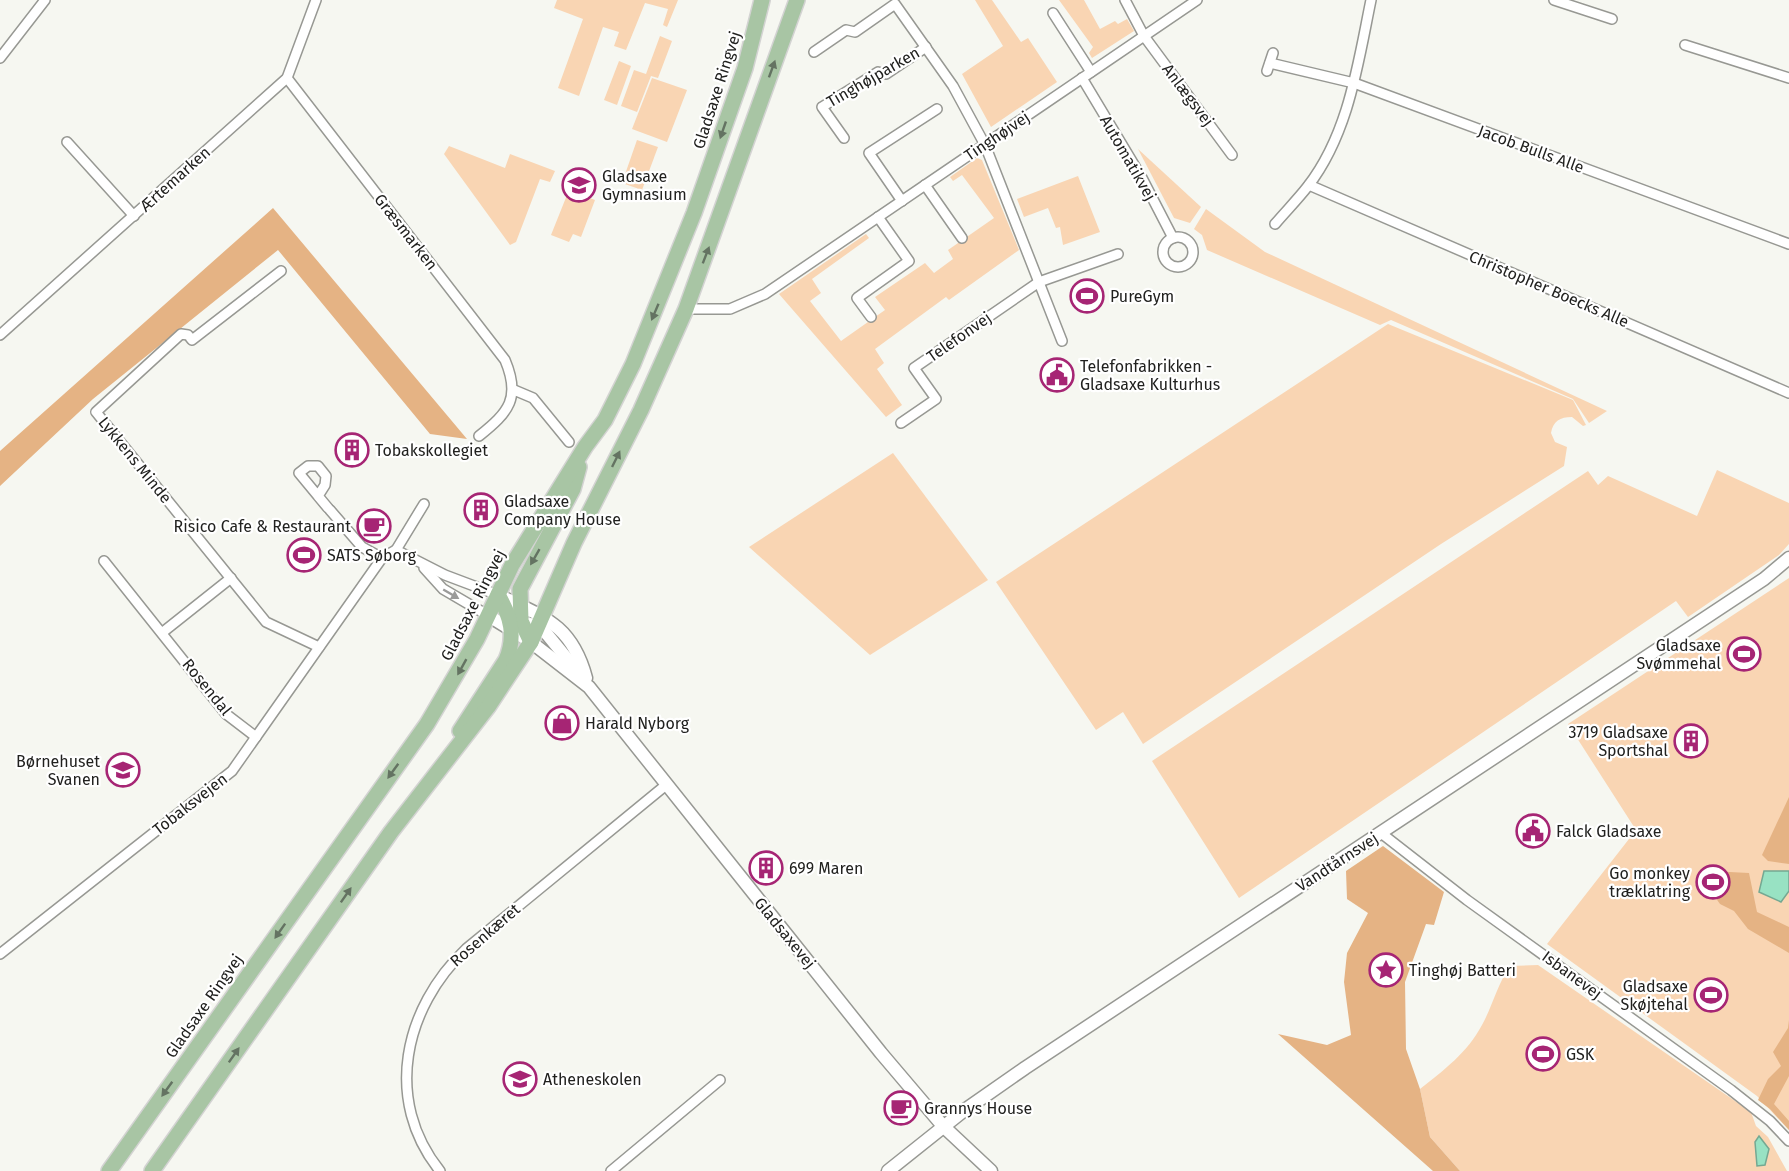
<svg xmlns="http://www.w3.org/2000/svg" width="1789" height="1171" font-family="'Fira Sans',sans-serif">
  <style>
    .green { fill: #f9d5b3 }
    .forest { fill: #e5b384 }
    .water { fill: #98e2c3; stroke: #74a892; stroke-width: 1.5 }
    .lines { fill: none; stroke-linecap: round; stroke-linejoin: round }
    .minor-casing { stroke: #979893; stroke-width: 12 }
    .tertiary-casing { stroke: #979893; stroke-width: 15 }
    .primary-casing { stroke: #d3d3d2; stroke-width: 18 }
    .minor { stroke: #fff; stroke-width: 9 }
    .tertiary { stroke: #fff; stroke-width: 12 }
    .primary { stroke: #a8c5a4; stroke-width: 15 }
    .oneway { fill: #647362 }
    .oneway2 { fill: #9b9b9a }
    .labels { text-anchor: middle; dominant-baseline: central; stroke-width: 4.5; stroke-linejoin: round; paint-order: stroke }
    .street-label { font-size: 16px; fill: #21211f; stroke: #fff }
    .poi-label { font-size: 16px; fill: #21211f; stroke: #fff; text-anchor: start }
  </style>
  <rect width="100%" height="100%" fill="#f6f7f1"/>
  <g class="green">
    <polygon points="557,0 678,0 667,27 663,25 668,9 645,3 626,50 614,46 619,32 603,27 579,96 558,88 583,19 554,8"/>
    <polygon points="975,0 992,0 1021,42 1028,38 1057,82 991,127 962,74 1003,46"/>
    <polygon points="1059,0 1084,0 1100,29 1115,21 1118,24 1127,19 1134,31 1092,58 1089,53 1093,47"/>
    <polygon points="660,36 672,41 658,78 651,76 637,112 621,106 634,70 646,74"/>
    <polygon points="619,61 631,66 617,105 604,100"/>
    <polygon points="652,78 687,90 667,142 632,129"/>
    <polygon points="637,140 658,147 642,190 622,183"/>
    <polygon points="449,146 505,168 510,154 555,171 550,182 540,179 516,242 510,245 444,154"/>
    <polygon points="1138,149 1201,207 1190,223 1174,218"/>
    <polygon points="977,158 982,160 1019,250 949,300 946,297 875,349 884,363 877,369 902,405 886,417 779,294 866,234 869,238 812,279 821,293 810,301 841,341 885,310 875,297 925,263 934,273 953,259 948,250 994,218 962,175 953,181 950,177"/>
    <polygon points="1078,176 1100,232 1063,245 1060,227 1056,228 1048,208 1024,217 1017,199"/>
    <polygon points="569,190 595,200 581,237 573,234 569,242 551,235"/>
    <polygon points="1206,209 1265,252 1607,411 1589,423 1573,399 1391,320 1380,325 1207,250 1202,235 1194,229"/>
    <path d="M1388,324l185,76 13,25 -3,1 -11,-9c-12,0 -19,4 -21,16l4,9 12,5 -3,19 -123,78 -298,200 -20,-32 -27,18 -100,-148z"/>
    <polygon points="893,453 988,580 870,655 749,547"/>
    <polygon points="1717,470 1789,503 1789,544 1779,555 1688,617 1676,601 1239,898 1152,761 1588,471 1598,485 1608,476 1697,516"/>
    <polygon points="1789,578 1789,1130 1757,1096 1547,944 1636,830 1568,724"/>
    <path d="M1538,965l213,147 5,14 12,11 19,34h-327l-30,-34 -10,-48c24,-19 47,-36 62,-64 11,-20 15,-40 28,-59z"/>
  </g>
  <g class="forest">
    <polygon points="273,208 467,439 430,434 278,250 93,399 0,486 0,451"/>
    <polygon points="1789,797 1789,864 1768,861 1762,855"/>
    <polygon points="1383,846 1444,892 1434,925 1426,924 1405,982 1406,1049 1420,1089 1430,1137 1460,1171 1433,1171 1278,1034 1327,1045 1351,1035 1344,982 1347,953 1368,913 1347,899 1346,871"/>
    <polygon points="1710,871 1749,873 1757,912 1789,927 1789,953 1748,929 1734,911 1720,904 1708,887"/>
    <polygon points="1789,1020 1789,1076 1774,1104 1789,1121 1789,1130 1770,1109 1758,1100 1768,1079 1781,1066 1773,1052 1788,1028"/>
  </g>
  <g class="water">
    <polygon points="1764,871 1789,871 1789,891 1781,902 1759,892"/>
    <polygon points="1759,1136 1769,1149 1765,1165 1757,1166 1755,1142"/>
  </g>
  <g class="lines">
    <g class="minor-casing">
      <g id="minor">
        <polyline points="1125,0 1144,36 1232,155"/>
        <polyline points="1554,0 1612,19"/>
        <polyline points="1053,13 1091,72"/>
        <polyline points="1685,45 1789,78"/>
        <polyline points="814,52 846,30 855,32 895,4 953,86 985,145 1062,341"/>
        <polyline points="0,58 45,0"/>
        <polyline points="1270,63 1354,83 1789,244"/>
        <polyline points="1267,71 1273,53"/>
        <path d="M287,78l218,282c16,38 4,52 -26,76"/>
        <polyline points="1082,78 1142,178 1173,238"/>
        <polyline points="844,138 822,107 878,72 886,74 926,47"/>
        <polyline points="67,142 134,216"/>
        <polyline points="925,185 962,238"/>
        <polyline points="1309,185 1789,393"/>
        <polyline points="902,201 869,153 937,109"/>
        <path d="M1275,224c11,-13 23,-25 33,-38 41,-53 50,-123 63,-186"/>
        <circle cx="1178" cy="252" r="15"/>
        <polyline points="281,271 192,340 188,335 181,334 96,412 266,622 319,647"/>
        <polyline points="686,309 730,309 765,294 1197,0"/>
        <polyline points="871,317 857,298 909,261 878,217"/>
        <polyline points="0,335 287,78 316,0"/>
        <polyline points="514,390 533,398 569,442"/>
        <polyline points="901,423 936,399 914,368 1039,282 1118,254"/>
        <polyline points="318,496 299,473 308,466 318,466 326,476 325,485 318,496 328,508"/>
        <polyline points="330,510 362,547 382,558"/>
        <polyline points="396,550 424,504"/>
        <polyline points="104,561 226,714 256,737"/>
        <polyline points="424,568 443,589 489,616"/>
        <polyline points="163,632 231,578"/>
        <polyline points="1381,833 1467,900 1731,1090 1770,1121 1789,1141"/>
        <polyline points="0,954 232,771 382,558 396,550 445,575 498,595"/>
        <path d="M440,1171c-57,-71 -36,-163 26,-222l200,-164"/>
        <polyline points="611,1171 720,1080"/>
      </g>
    </g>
    <g class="tertiary-casing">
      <g id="tertiary">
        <path d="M498,595c46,22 74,30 88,83"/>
        <polyline points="489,616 531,642 589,687 881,1053 943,1126 991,1171"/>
        <polyline points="530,624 546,633 582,677"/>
        <polyline points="888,1171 962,1112 1025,1068 1764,579 1789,558"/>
      </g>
    </g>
    <g class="primary-casing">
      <g id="primary">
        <polyline points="531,642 521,621 520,589 573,489 579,467"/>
        <path d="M460,731l46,-71c10,-23 5,-44 -8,-65"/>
        <polyline points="109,1171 427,724 477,639 512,565 585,447 605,420 633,364 694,213 745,68 762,0"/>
        <polyline points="152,1171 391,832 488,707 531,642 574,543 641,410 686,309 797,0"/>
      </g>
    </g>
    <use href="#minor" class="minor"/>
    <use href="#tertiary" class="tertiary"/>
    <use href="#primary" class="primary"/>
  </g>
  <defs><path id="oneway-solid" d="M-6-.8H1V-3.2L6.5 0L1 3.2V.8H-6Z" transform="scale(1.5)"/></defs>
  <g class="oneway">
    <use href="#oneway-solid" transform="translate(772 69) rotate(-70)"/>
    <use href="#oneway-solid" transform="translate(723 130) rotate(109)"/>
    <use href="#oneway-solid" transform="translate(706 255) rotate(-69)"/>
    <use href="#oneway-solid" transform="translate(655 312) rotate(113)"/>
    <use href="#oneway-solid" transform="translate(616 459) rotate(-64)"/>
    <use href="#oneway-solid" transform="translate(535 557) rotate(120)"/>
    <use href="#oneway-solid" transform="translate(462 667) rotate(119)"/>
    <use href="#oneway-solid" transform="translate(393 771) rotate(126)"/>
    <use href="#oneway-solid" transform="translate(346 895) rotate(-55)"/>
    <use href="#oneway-solid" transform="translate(280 931) rotate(125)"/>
    <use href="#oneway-solid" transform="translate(234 1055) rotate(-55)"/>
    <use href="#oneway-solid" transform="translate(167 1089) rotate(126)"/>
  </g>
  <use class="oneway2" href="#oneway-solid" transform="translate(451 594) rotate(30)"/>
  <defs>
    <g id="school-ring" transform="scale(1.725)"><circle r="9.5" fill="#fff" stroke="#a62574" stroke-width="1.5"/><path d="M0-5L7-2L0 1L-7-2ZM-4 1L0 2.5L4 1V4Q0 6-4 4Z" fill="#a62574"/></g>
    <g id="stadium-ring" transform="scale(1.725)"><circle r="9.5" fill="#fff" stroke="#a62574" stroke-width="1.5"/><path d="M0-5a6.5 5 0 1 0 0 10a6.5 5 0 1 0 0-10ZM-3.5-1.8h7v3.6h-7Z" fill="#a62574"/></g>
    <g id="civic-ring" transform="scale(1.725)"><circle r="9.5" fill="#fff" stroke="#a62574" stroke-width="1.5"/><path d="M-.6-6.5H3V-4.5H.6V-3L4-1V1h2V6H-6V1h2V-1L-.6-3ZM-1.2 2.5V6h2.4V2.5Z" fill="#a62574"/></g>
    <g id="building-ring" transform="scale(1.725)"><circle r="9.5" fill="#fff" stroke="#a62574" stroke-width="1.5"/><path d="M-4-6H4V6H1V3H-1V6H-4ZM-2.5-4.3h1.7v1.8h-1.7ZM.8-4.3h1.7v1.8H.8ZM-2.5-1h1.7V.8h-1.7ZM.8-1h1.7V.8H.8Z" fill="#a62574"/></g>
    <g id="cafe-ring" transform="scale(1.725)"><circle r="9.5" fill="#fff" stroke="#a62574" stroke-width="1.5"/><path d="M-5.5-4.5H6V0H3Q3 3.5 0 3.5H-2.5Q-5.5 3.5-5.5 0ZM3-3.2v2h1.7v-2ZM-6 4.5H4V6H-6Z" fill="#a62574"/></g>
    <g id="shop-ring" transform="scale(1.725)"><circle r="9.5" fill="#fff" stroke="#a62574" stroke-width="1.5"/><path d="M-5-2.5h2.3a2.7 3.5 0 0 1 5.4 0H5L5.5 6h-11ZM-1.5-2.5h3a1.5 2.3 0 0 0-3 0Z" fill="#a62574"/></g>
    <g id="sight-ring" transform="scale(1.725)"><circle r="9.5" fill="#fff" stroke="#a62574" stroke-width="1.5"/><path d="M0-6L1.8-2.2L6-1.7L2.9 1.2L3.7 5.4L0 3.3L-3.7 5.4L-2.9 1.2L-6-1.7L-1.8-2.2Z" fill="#a62574"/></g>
  </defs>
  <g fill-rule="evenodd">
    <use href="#school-ring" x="579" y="185"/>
    <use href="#stadium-ring" x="1087" y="296"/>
    <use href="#civic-ring" x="1057" y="375"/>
    <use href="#building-ring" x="352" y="450"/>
    <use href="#building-ring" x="481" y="510"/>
    <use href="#cafe-ring" x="374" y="526"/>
    <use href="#stadium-ring" x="304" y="555"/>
    <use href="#stadium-ring" x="1744" y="654"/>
    <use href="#shop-ring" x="562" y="723"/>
    <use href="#building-ring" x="1691" y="741"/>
    <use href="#school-ring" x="123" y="770"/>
    <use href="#civic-ring" x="1533" y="831"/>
    <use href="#building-ring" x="766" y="868"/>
    <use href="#stadium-ring" x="1713" y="882"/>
    <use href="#sight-ring" x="1386" y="970"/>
    <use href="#stadium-ring" x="1711" y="995"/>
    <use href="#stadium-ring" x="1543" y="1054"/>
    <use href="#school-ring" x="520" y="1079"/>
    <use href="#cafe-ring" x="901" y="1108"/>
  </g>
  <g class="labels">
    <g class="street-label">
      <text transform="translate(873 77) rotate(-30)">Tinghøjparken</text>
      <text transform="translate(717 90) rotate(-72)">Gladsaxe Ringvej</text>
      <text transform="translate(1188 95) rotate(53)">Anlægsvej</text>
      <text transform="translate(997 136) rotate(-34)">Tinghøjvej</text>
      <text transform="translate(1531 149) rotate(20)">Jacob Bulls Alle</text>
      <text transform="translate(1128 158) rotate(60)">Automatikvej</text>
      <text transform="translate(175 179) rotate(-42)">Ærtemarken</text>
      <text transform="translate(406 232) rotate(52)">Græsmarken</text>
      <text transform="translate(1549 289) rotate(23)">Christopher Boecks Alle</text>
      <text transform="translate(959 337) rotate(-35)">Telefonvej</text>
      <text transform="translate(135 460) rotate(51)">Lykkens Minde</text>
      <text transform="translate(473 605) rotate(-63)">Gladsaxe Ringvej</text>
      <text transform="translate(207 687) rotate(51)">Rosendal</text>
      <text transform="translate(190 804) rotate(-38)">Tobaksvejen</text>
      <text transform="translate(1337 862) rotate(-33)">Vandtårnsvej</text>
      <text transform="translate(785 933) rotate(51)">Gladsaxevej</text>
      <text transform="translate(485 935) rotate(-41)">Rosenkæret</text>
      <text transform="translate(1572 975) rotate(36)">Isbanevej</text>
      <text transform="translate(204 1006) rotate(-55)">Gladsaxe Ringvej</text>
    </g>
    <g class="poi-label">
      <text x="602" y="176">Gladsaxe<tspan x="602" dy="18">Gymnasium</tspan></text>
      <text x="1110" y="296">PureGym</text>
      <text x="1080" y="366">Telefonfabrikken -<tspan x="1080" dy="18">Gladsaxe Kulturhus</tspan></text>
      <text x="375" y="450">Tobakskollegiet</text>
      <text x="504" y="501">Gladsaxe<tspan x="504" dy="18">Company House</tspan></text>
      <text x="351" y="526" text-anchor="end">Risico Cafe &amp; Restaurant</text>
      <text x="327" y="555">SATS Søborg</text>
      <text x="1721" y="645" text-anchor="end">Gladsaxe<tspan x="1721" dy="18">Svømmehal</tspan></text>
      <text x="585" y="723">Harald Nyborg</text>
      <text x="1668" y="732" text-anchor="end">3719 Gladsaxe<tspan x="1668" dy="18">Sportshal</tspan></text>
      <text x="100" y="761" text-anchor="end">Børnehuset<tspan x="100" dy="18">Svanen</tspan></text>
      <text x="1556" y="831">Falck Gladsaxe</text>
      <text x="789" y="868">699 Maren</text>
      <text x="1690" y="873" text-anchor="end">Go monkey<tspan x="1690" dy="18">træklatring</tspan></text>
      <text x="1409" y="970">Tinghøj Batteri</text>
      <text x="1688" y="986" text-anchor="end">Gladsaxe<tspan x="1688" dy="18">Skøjtehal</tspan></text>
      <text x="1566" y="1054">GSK</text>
      <text x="543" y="1079">Atheneskolen</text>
      <text x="924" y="1108">Grannys House</text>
    </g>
  </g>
</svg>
